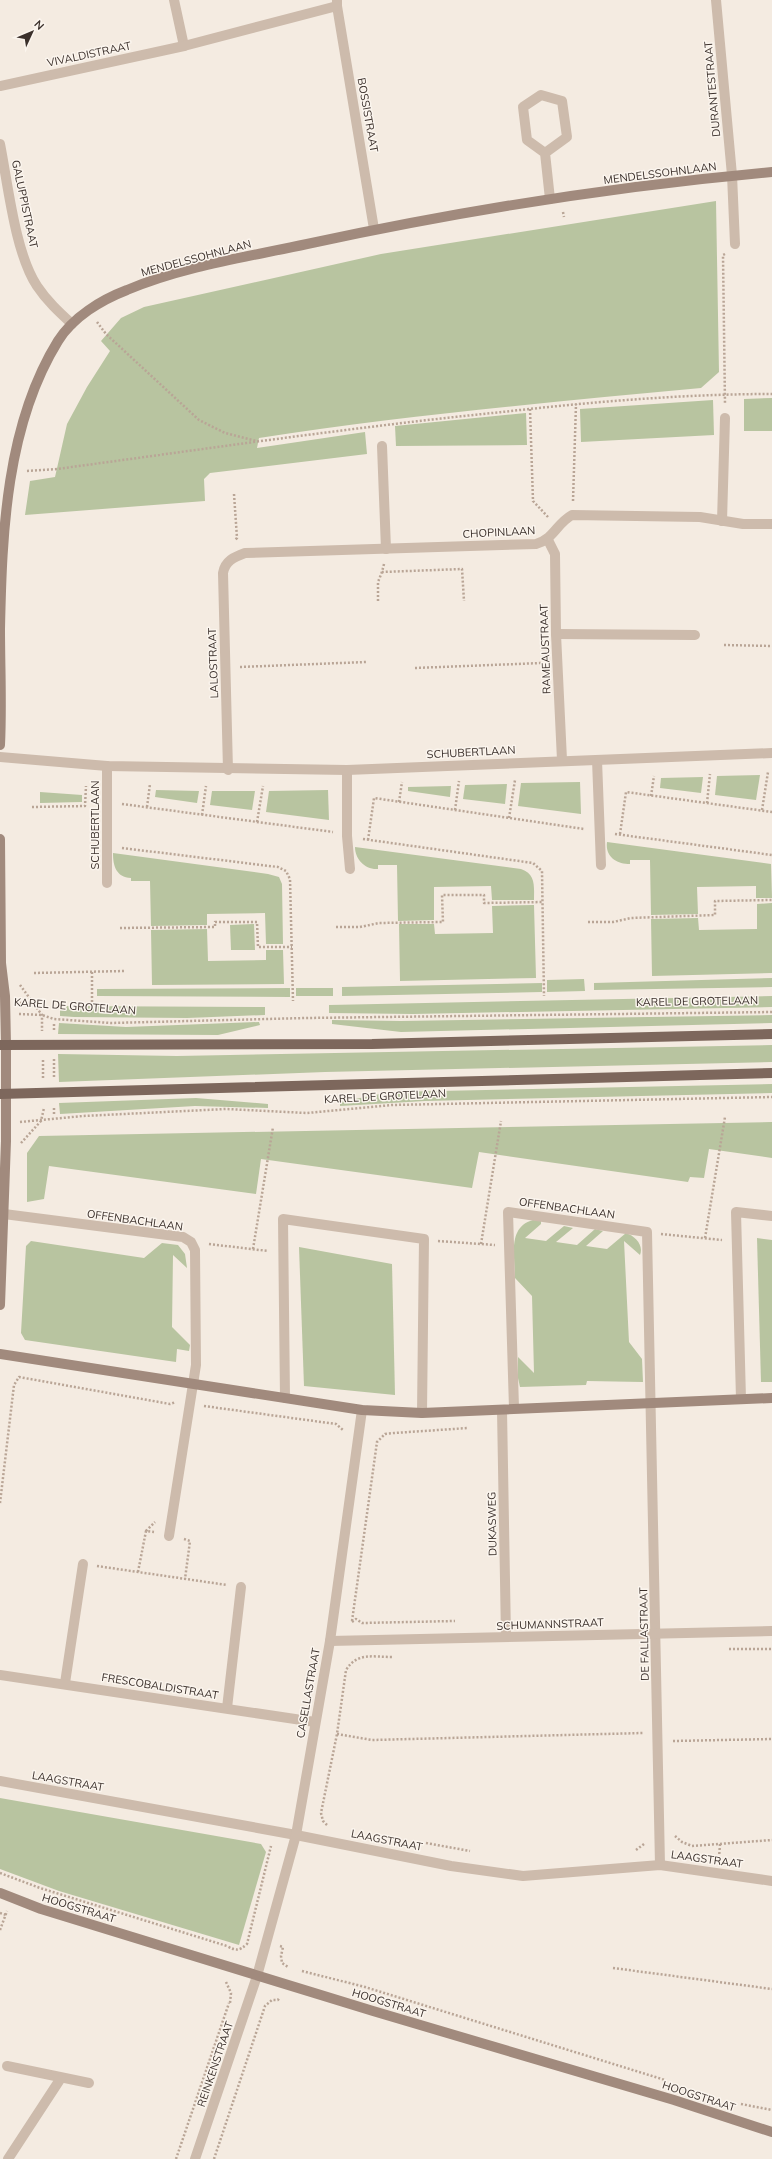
<svg xmlns="http://www.w3.org/2000/svg" width="772" height="2159" font-family="Mulish,sans-serif">
  <style>
    .green { fill: #b8c4a0 }
    .lines { fill: none; stroke-linecap: round; stroke-linejoin: round }
    .path { stroke: #b9a596; stroke-width: 2.5; stroke-dasharray: 2 2; stroke-linecap: butt }
    .lane { stroke: #cdbbac; stroke-width: 10 }
    .street { stroke: #cdbbac; stroke-width: 10 }
    .secondary { stroke: #a18a7d; stroke-width: 10 }
    .primary { stroke: #7d675c; stroke-width: 10 }
    .labels { text-anchor: middle; dominant-baseline: central; stroke-width: 3; stroke-linejoin: round; paint-order: stroke }
    .street-label { font-size: 11px; fill: #3b302b; stroke: #fbf5ee }
  </style>
  <rect width="100%" height="100%" fill="#f4ebe1"/>
  <g class="green">
    <path d="M716,201l3,171 -18,16c-148,14 -295,27 -442,50l-2,10 108,-16 2,22 -157,19 -6,6 1,22 -180,14 5,-34 25,-4 12,-53 20,-37 23,-36 -9,-10 20,-23 23,-11 237,-53z"/>
    <polygon points="772,398 772,431 744,431 744,399"/>
    <polygon points="713,400 714,435 581,442 580,409"/>
    <polygon points="526,413 527,445 396,446 395,426"/>
    <polygon points="760,775 756,800 715,795 717,776"/>
    <polygon points="703,777 701,793 660,788 661,778"/>
    <polygon points="580,782 581,814 518,806 521,783"/>
    <polygon points="507,784 505,804 463,799 465,785"/>
    <polygon points="451,786 450,797 408,791 408,787"/>
    <polygon points="156,790 199,791 197,803 155,797"/>
    <polygon points="328,790 329,820 266,812 269,791"/>
    <polygon points="212,791 255,791 252,810 210,805"/>
    <polygon points="40,792 82,795 82,802 40,803"/>
    <path d="M607,842l164,22 1,34h-16v-12l-59,1 1,27 -47,1 -1,-55h-20v4c-13,0 -25,-7 -23,-22z"/>
    <path d="M355,847l166,22c15,5 13,17 13,31h-42l-1,-14 -57,1v33l-36,1 -1,-56h-19v4c-13,1 -23,-10 -23,-22z"/>
    <path d="M113,853l155,21 11,3 3,7 1,60h-17l-1,-31 -58,1v11l-56,1 -1,-45h-19v-3c-15,-1 -18,-12 -18,-25z"/>
    <polygon points="772,903 772,973 652,976 651,919 698,918 699,930 757,929 757,904"/>
    <polygon points="534,905 536,978 400,981 399,924 434,924 435,934 493,933 492,906"/>
    <polygon points="254,924 255,950 231,950 230,925"/>
    <polygon points="207,929 208,961 266,960 266,950 283,950 284,984 152,985 151,930"/>
    <polygon points="772,978 772,987 594,990 594,983"/>
    <polygon points="584,979 585,991 547,992 547,980"/>
    <polygon points="542,983 542,992 342,996 342,987"/>
    <polygon points="290,988 290,997 97,996 97,989"/>
    <rect x="296" y="988" width="37" height="8"/>
    <polygon points="772,996 772,1007 413,1014 329,1013 329,1005"/>
    <polygon points="60,1006 265,1007 265,1015 187,1018 74,1017 60,1016"/>
    <polygon points="772,1015 772,1023 401,1032 332,1024 332,1020 401,1021"/>
    <polygon points="259,1022 260,1025 218,1035 58,1034 59,1023 126,1027"/>
    <polygon points="772,1045 772,1062 325,1072 59,1082 58,1054 177,1056"/>
    <polygon points="772,1084 772,1093 425,1101 340,1106 340,1102 390,1092"/>
    <polygon points="196,1098 268,1104 268,1108 195,1106 60,1114 59,1103"/>
    <polygon points="772,1122 772,1158 709,1149 704,1178 690,1177 688,1182 479,1152 472,1188 261,1159 256,1194 49,1166 44,1199 27,1202 27,1153 39,1136"/>
    <path d="M533,1220l8,1v3l-16,14 21,3 18,-15 9,2 -17,14 21,3 18,-16 8,2 -17,15 21,3 19,-16c9,3 18,12 14,22l-16,-14 5,101 13,17 1,23 -56,-1 -1,4 -66,2 -2,-9v-21l16,16 -2,-77 -17,-18c0,-21 -8,-51 18,-58z"/>
    <polygon points="757,1238 772,1240 772,1382 761,1382"/>
    <polygon points="31,1241 144,1258 162,1243 178,1245 185,1254 187,1268 173,1255 172,1327 190,1345 189,1351 177,1349 176,1362 25,1340 21,1333 26,1246"/>
    <polygon points="299,1247 392,1264 395,1395 304,1386"/>
    <polygon points="0,1798 261,1844 266,1852 239,1945 59,1891 0,1869"/>
  </g>
  <g class="lines">
    <g class="path">
      <polyline points="563,212 564,217"/>
      <polyline points="725,254 723,255 725,404"/>
      <polyline points="97,322 106,334 199,420 225,433 256,441"/>
      <polyline points="530,409 533,501 548,517"/>
      <path d="M27,471l30,-2c148,-20 296,-42 445,-57 89,-10 180,-18 270,-18"/>
      <polyline points="234,494 237,538 235,540"/>
      <polyline points="573,501 576,404"/>
      <polyline points="384,564 382,572 462,569 464,601"/>
      <polyline points="378,601 378,582 382,572"/>
      <polyline points="724,645 772,646"/>
      <polyline points="240,667 366,662"/>
      <polyline points="415,668 542,663"/>
      <polyline points="651,796 654,776"/>
      <polyline points="399,802 402,782"/>
      <polyline points="707,803 710,774"/>
      <polyline points="122,804 333,832"/>
      <polyline points="32,807 85,806 86,786"/>
      <polyline points="147,807 150,784"/>
      <polyline points="455,810 459,781"/>
      <polyline points="762,810 768,772"/>
      <polyline points="202,815 206,786"/>
      <polyline points="509,818 515,780"/>
      <polyline points="257,822 263,786"/>
      <polyline points="615,834 772,855"/>
      <polyline points="620,834 626,792 772,812"/>
      <polyline points="363,839 533,863 542,871 544,996"/>
      <polyline points="368,840 374,798 584,829"/>
      <polyline points="122,848 278,867 286,871 290,879 293,1001"/>
      <polyline points="588,922 613,922 631,918 715,915 715,901 772,900"/>
      <polyline points="336,927 360,927 379,923 443,922 442,895 484,895 484,903 543,902"/>
      <polyline points="120,928 215,927 215,922 257,922 258,947 292,947"/>
      <polyline points="92,972 92,1002"/>
      <polyline points="34,973 124,971"/>
      <polyline points="20,985 42,1015 42,1031"/>
      <polyline points="20,1003 29,1003"/>
      <polyline points="19,1014 42,1015 54,1019 111,1023 306,1018 772,1012"/>
      <polyline points="54,1030 54,1023"/>
      <polyline points="54,1059 54,1078"/>
      <polyline points="43,1060 43,1079"/>
      <polyline points="54,1108 54,1114"/>
      <polyline points="20,1122 83,1116 226,1109 307,1113 392,1105 772,1097"/>
      <polyline points="21,1143 41,1121 44,1108"/>
      <polyline points="661,1234 722,1240"/>
      <polyline points="705,1238 725,1117"/>
      <polyline points="438,1241 495,1245"/>
      <polyline points="209,1244 268,1251"/>
      <polyline points="481,1244 501,1121"/>
      <polyline points="253,1249 273,1127"/>
      <polyline points="204,1406 336,1424 343,1430"/>
      <polyline points="0,1503 14,1385 19,1377 170,1404 176,1402"/>
      <polyline points="146,1531 155,1522"/>
      <polyline points="184,1539 190,1541 185,1579"/>
      <polyline points="97,1566 227,1585"/>
      <polyline points="138,1572 146,1531 154,1532"/>
      <polyline points="352,1621 377,1442 385,1434 394,1433 468,1428"/>
      <polyline points="352,1622 356,1619 362,1623 455,1621"/>
      <polyline points="729,1649 772,1649"/>
      <polyline points="337,1734 372,1740 643,1733"/>
      <polyline points="673,1741 772,1739"/>
      <path d="M327,1825l-4,-4 -2,-8 16,-79 9,-64c11,-18 27,-13 47,-13"/>
      <polyline points="675,1836 682,1842 692,1846 772,1840"/>
      <polyline points="426,1843 470,1851"/>
      <polyline points="636,1850 644,1844"/>
      <polyline points="719,1858 720,1844"/>
      <path d="M0,1873l40,15 187,58c9,5 12,5 20,-2l24,-98"/>
      <polyline points="0,1913 6,1915"/>
      <polyline points="0,1930 7,1911"/>
      <polyline points="280,1946 283,1947 281,1956 282,1963 288,1967"/>
      <polyline points="613,1968 772,1989"/>
      <polyline points="302,1971 365,1987 665,2080"/>
      <polyline points="226,1982 231,1993 230,2003"/>
      <polyline points="741,2104 772,2110"/>
      <polyline points="176,2159 229,2003"/>
      <polyline points="214,2159 265,2006 272,2000 278,2000 279,1998"/>
    </g>
    <g class="lane">
      <polyline points="732,175 735,244"/>
      <polyline points="556,634 695,635"/>
      <polyline points="597,760 601,865"/>
      <polyline points="107,766 107,883"/>
      <polyline points="347,770 347,836 350,869"/>
      <polyline points="65,1683 83,1564"/>
      <polyline points="227,1708 241,1587"/>
      <polyline points="7,2066 89,2083"/>
      <polyline points="8,2159 61,2078"/>
    </g>
    <g class="street">
      <polyline points="174,0 184,46"/>
      <polyline points="716,0 732,175"/>
      <polyline points="337,6 374,229"/>
      <polyline points="0,86 184,46 337,6 337,0"/>
      <path d="M0,144c8,40 15,109 37,142 10,15 22,26 35,38"/>
      <polyline points="545,153 527,140 523,107 541,95 562,101 567,137 545,153 550,199"/>
      <polyline points="382,446 386,549"/>
      <polyline points="722,521 725,418"/>
      <polyline points="548,540 555,554 556,634 562,760"/>
      <polyline points="0,757 107,766 347,770 772,753"/>
      <path d="M228,770l-5,-197c2,-12 11,-16 22,-20l291,-9c19,-6 20,-20 36,-29l128,2 43,7h29"/>
      <polyline points="4,1214 183,1237 191,1242 195,1250 196,1365 169,1536"/>
      <polyline points="285,1398 283,1219 424,1239 422,1413"/>
      <polyline points="741,1399 736,1212 772,1216"/>
      <polyline points="514,1408 508,1212 647,1232 660,1865"/>
      <polyline points="502,1410 506,1637"/>
      <polyline points="330,1641 772,1631"/>
      <polyline points="0,1675 315,1722"/>
      <polyline points="0,1781 296,1835 451,1866 523,1876 660,1865 772,1881"/>
      <polyline points="195,2159 257,1976 296,1835 330,1641 362,1410"/>
    </g>
    <g class="secondary">
      <path d="M0,745c2,-39 0,-78 0,-116 2,-96 6,-204 58,-288 15,-24 43,-41 69,-51 57,-24 120,-33 180,-46 153,-33 309,-58 465,-72"/>
      <polyline points="0,839 1,963 5,996 6,1045 6,1141 0,1305"/>
      <polyline points="0,1354 362,1410 422,1413 772,1398"/>
      <polyline points="0,1893 41,1909 373,2011 674,2100 772,2132"/>
    </g>
    <g class="primary">
      <polyline points="0,1045 372,1044 772,1034"/>
      <polyline points="0,1094 772,1073"/>
    </g>
  </g>
  <g class="labels">
    <g class="street-label">
      <text transform="translate(89 54) rotate(-12)">VIVALDISTRAAT</text>
      <text transform="translate(712 89) rotate(-95)">DURANTESTRAAT</text>
      <text transform="translate(368 115) rotate(80)">BOSSISTRAAT</text>
      <text transform="translate(660 173) rotate(-7)">MENDELSSOHNLAAN</text>
      <text transform="translate(25 204) rotate(78)">GALUPPISTRAAT</text>
      <text transform="translate(196 258) rotate(-15)">MENDELSSOHNLAAN</text>
      <text transform="translate(499 532) rotate(-3)">CHOPINLAAN</text>
      <text transform="translate(545 649) rotate(-92)">RAMEAUSTRAAT</text>
      <text transform="translate(213 663) rotate(-92)">LALOSTRAAT</text>
      <text transform="translate(471 752) rotate(-3)">SCHUBERTLAAN</text>
      <text transform="translate(95 825) rotate(-90)">SCHUBERTLAAN</text>
      <text transform="translate(697 1001) rotate(-1)">KAREL DE GROTELAAN</text>
      <text transform="translate(75 1006) rotate(4)">KAREL DE GROTELAAN</text>
      <text transform="translate(385 1096) rotate(-3)">KAREL DE GROTELAAN</text>
      <text transform="translate(567 1208) rotate(8)">OFFENBACHLAAN</text>
      <text transform="translate(135 1220) rotate(8)">OFFENBACHLAAN</text>
      <text transform="translate(492 1524) rotate(-91)">DUKASWEG</text>
      <text transform="translate(550 1624) rotate(-2)">SCHUMANNSTRAAT</text>
      <text transform="translate(644 1634) rotate(-91)">DE FALLASTRAAT</text>
      <text transform="translate(160 1686) rotate(9)">FRESCOBALDISTRAAT</text>
      <text transform="translate(308 1693) rotate(-80)">CASELLASTRAAT</text>
      <text transform="translate(68 1781) rotate(10)">LAAGSTRAAT</text>
      <text transform="translate(387 1840) rotate(11)">LAAGSTRAAT</text>
      <text transform="translate(707 1859) rotate(8)">LAAGSTRAAT</text>
      <text transform="translate(79 1908) rotate(17)">HOOGSTRAAT</text>
      <text transform="translate(389 2003) rotate(17)">HOOGSTRAAT</text>
      <text transform="translate(215 2064) rotate(-71)">REINKENSTRAAT</text>
      <text transform="translate(699 2096) rotate(18)">HOOGSTRAAT</text>
    </g>
  </g>
  <g transform="translate(32 32) rotate(46)" stroke="#fbf5ee" stroke-width="3" paint-order="stroke">
  <path d="M0-3L7 15L0 10L-7 15Z" fill="#3b302b"/>
  <text y="-6" font-size="11" font-weight="bold" text-anchor="middle" fill="#3b302b">N</text>
  </g>
</svg>
